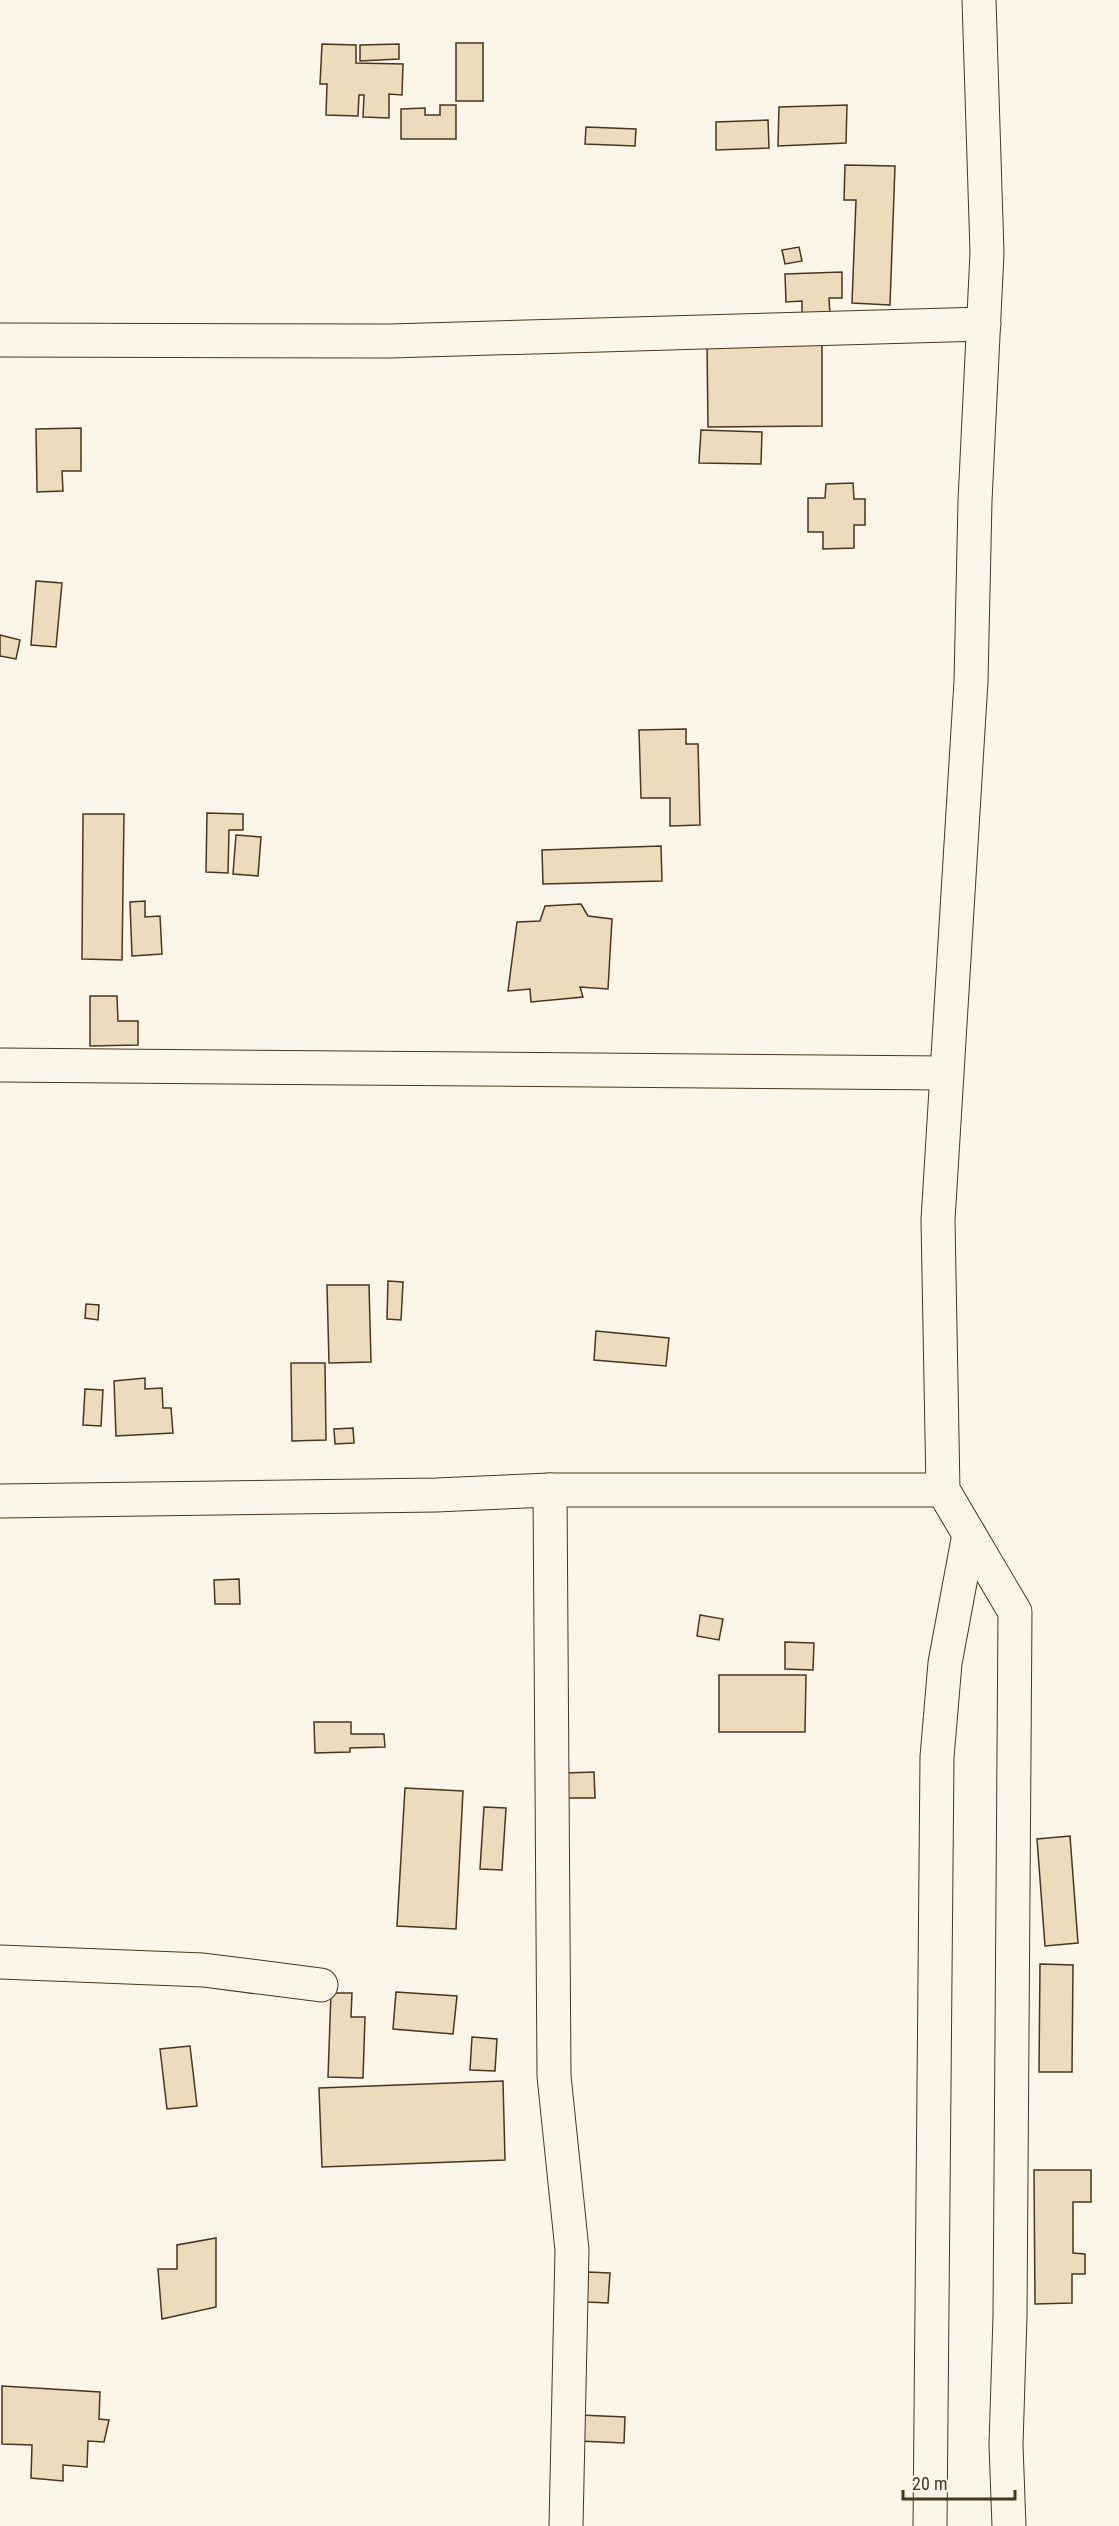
<svg xmlns="http://www.w3.org/2000/svg" width="1119" height="2526" font-family="'Roboto Condensed',sans-serif">
  <style>
    .building { fill: #ecdcbc; stroke: #4a3520; stroke-width: 1.5 }
    .lines { fill: none; stroke-linecap: round; stroke-linejoin: round }
    .minor-casing { stroke: #4a3520; stroke-width: 35 }
    .minor { stroke: #fbf6e9; stroke-width: 33 }
  </style>
  <rect width="100%" height="100%" fill="#fbf6e9"/>
  <g class="building">
    <rect x="456" y="43" width="27" height="58"/>
    <polygon points="322,44 356,45 356,63 403,64 402,95 389,94 389,118 363,117 364,95 359,95 358,116 326,115 327,84 320,84"/>
    <polygon points="399,44 399,59 360,61 360,45"/>
    <polygon points="440,105 456,105 456,139 401,139 401,109 425,108 425,115 440,115"/>
    <polygon points="847,105 846,143 778,146 779,107"/>
    <polygon points="768,120 769,148 716,150 716,122"/>
    <polygon points="586,127 636,129 635,146 585,144"/>
    <polygon points="845,165 895,166 890,305 852,303 856,200 844,200"/>
    <polygon points="799,247 802,261 785,264 782,250"/>
    <polygon points="842,272 842,298 829,298 830,315 802,316 802,301 786,302 785,274"/>
    <polygon points="822,342 822,426 708,427 707,343"/>
    <polygon points="81,428 81,471 62,471 63,491 37,492 36,429"/>
    <polygon points="701,430 762,432 761,464 699,463"/>
    <polygon points="853,483 854,499 865,499 865,525 854,525 854,548 823,549 823,532 808,532 808,498 825,498 826,484"/>
    <polygon points="36,581 62,583 56,647 31,645"/>
    <polygon points="0,635 20,640 16,659 0,656"/>
    <polygon points="686,729 686,744 698,744 700,825 670,826 670,798 641,798 639,730"/>
    <polygon points="207,813 243,814 243,830 229,830 228,873 206,872"/>
    <polygon points="83,814 124,814 122,960 82,959"/>
    <polygon points="236,835 261,837 258,876 233,874"/>
    <polygon points="661,846 662,881 543,884 542,850"/>
    <polygon points="145,901 145,917 160,916 162,954 132,956 130,902"/>
    <polygon points="581,904 588,916 612,919 608,989 580,987 583,997 531,1002 530,989 508,991 517,922 540,921 545,906"/>
    <polygon points="90,996 117,996 118,1021 138,1021 138,1045 90,1046"/>
    <polygon points="388,1281 403,1282 401,1320 387,1319"/>
    <polygon points="327,1285 369,1285 371,1362 329,1363"/>
    <polygon points="86,1304 99,1305 98,1320 85,1318"/>
    <polygon points="596,1331 669,1338 666,1366 594,1360"/>
    <polygon points="291,1363 325,1363 326,1440 292,1441"/>
    <polygon points="145,1378 145,1389 162,1388 163,1408 171,1408 173,1433 116,1436 114,1381"/>
    <polygon points="85,1389 103,1390 101,1426 83,1425"/>
    <polygon points="353,1428 354,1443 335,1444 334,1429"/>
    <polygon points="239,1579 240,1604 215,1604 214,1580"/>
    <polygon points="700,1615 723,1619 719,1640 697,1636"/>
    <polygon points="785,1642 814,1643 813,1670 785,1669"/>
    <polygon points="719,1675 806,1675 805,1732 719,1732"/>
    <polygon points="314,1722 351,1722 351,1734 384,1734 385,1747 350,1748 350,1752 315,1753"/>
    <polygon points="594,1772 595,1798 566,1798 565,1773"/>
    <polygon points="405,1788 463,1791 456,1929 397,1926"/>
    <polygon points="484,1807 506,1808 502,1870 480,1869"/>
    <polygon points="1070,1836 1078,1943 1045,1946 1037,1839"/>
    <polygon points="1040,1964 1073,1965 1072,2072 1039,2072"/>
    <polygon points="396,1992 457,1996 453,2034 393,2029"/>
    <polygon points="331,1993 352,1993 351,2017 365,2017 363,2078 328,2077"/>
    <polygon points="472,2037 497,2039 495,2071 470,2070"/>
    <polygon points="190,2046 197,2106 167,2109 160,2049"/>
    <polygon points="503,2081 505,2160 322,2167 319,2088"/>
    <polygon points="1034,2170 1091,2170 1091,2202 1073,2202 1073,2253 1085,2254 1085,2274 1072,2274 1072,2303 1035,2304"/>
    <polygon points="216,2238 216,2307 162,2319 158,2269 177,2269 177,2245"/>
    <polygon points="588,2272 610,2273 608,2303 587,2302"/>
    <polygon points="2,2386 100,2392 99,2419 109,2420 104,2442 88,2441 87,2467 63,2465 63,2481 31,2478 32,2445 2,2444"/>
    <polygon points="580,2415 625,2417 624,2443 579,2441"/>
  </g>
  <g class="lines">
    <g class="minor-casing">
      <g id="minor">
        <polyline points="979,0 987,253 975,501 971,681 938,1220 943,1490 1015,1612 1010,2316 1006,2445 1009,2526"/>
        <polyline points="0,340 390,341 984,324"/>
        <polyline points="0,1065 946,1073"/>
        <polyline points="550,1490 554,2076 572,2250 566,2526"/>
        <polyline points="0,1501 436,1495 550,1490 943,1490"/>
        <polyline points="0,1962 203,1970 321,1985"/>
        <polyline points="930,2526 937,1757 945,1663 969,1534"/>
      </g>
    </g>
    <use href="#minor" class="minor"/>
  </g>
  <path d="M903 2490v9h112v-9" fill="none" stroke="#4a3520" stroke-width="3"/>
  <text x="912" y="2490" font-size="18" fill="#4a3520" stroke="#fbf6e9" stroke-width="4.5" paint-order="stroke">20 m</text>
</svg>
